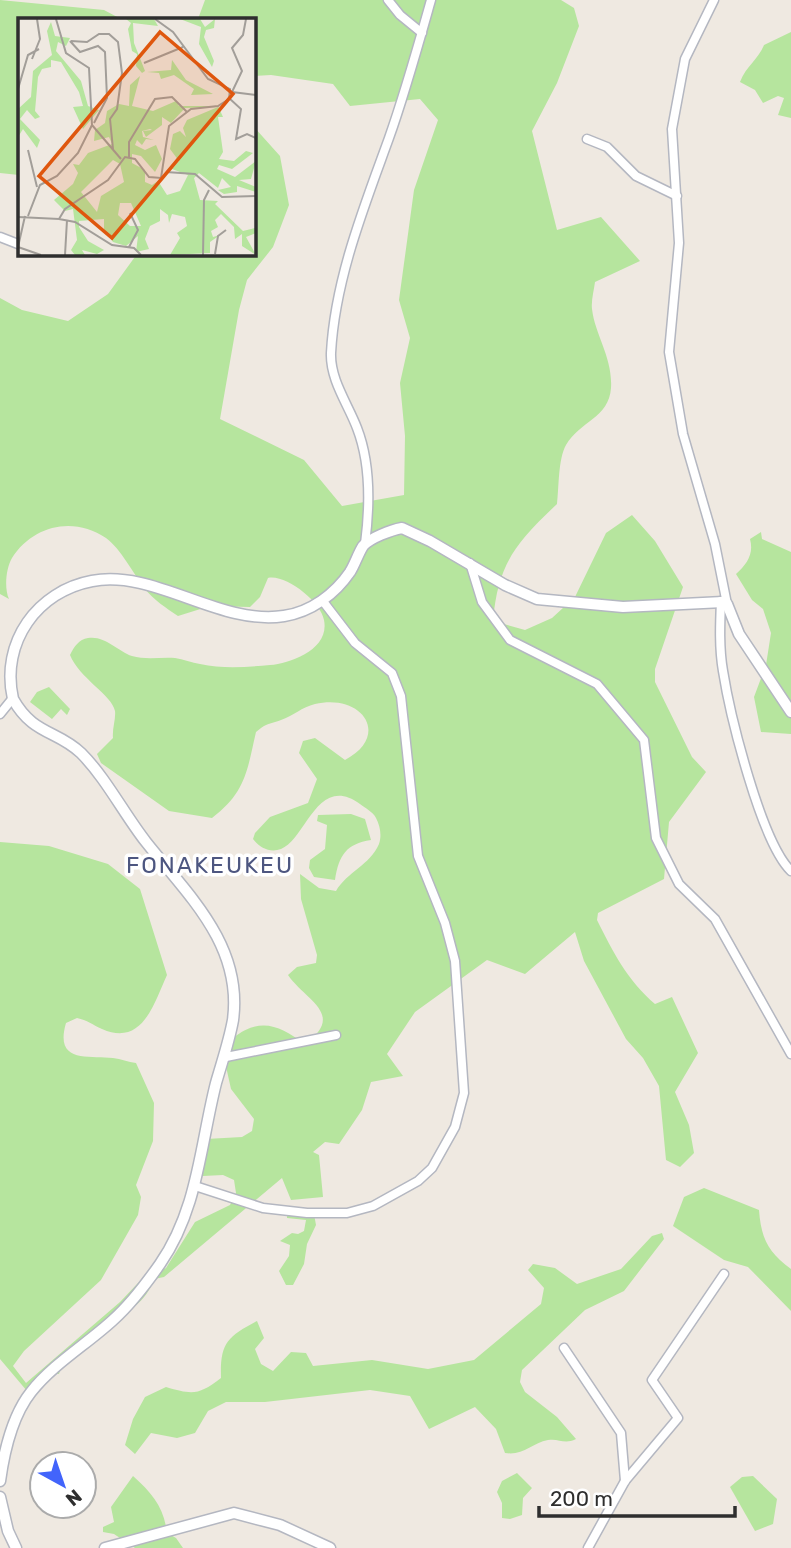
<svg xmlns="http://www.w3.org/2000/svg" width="791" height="1548" font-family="Rubik,sans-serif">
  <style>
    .green { fill: #b6e59e }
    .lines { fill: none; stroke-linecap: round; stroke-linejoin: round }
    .minor-casing { stroke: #b4b7c1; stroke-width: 11 }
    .tertiary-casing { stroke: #b4b7c1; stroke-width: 13 }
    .minor { stroke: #fff; stroke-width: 8 }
    .tertiary { stroke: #fff; stroke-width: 10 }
    .labels { text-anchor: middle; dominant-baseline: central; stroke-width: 7; stroke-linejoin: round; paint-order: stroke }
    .quarter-label { font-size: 23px; letter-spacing: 2px; fill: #4d5680; stroke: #fff }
    .inset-road { fill: none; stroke: #a29e99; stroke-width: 2 }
    .view { fill: #df570e; fill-opacity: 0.15; stroke: #df570e; stroke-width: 3.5 }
    .inset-edge { fill: none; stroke: #2e2e2e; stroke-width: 3.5 }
  </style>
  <rect width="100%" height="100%" fill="#efe9e1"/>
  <g class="green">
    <polygon points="0,0 104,10 121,19 19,19 19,175 0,173"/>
    <path d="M205,0h356l13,8 5,18 -22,57 -25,48 25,99 44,-13 39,44 -45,21c-1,8 -4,19 -3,27 3,26 21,49 19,79 -2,30 -31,33 -45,57 -8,14 -7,43 -9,59 -41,39 -59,59 -64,117l32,9 27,-12 23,-21 31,-64 26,-18 23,26 28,46 -28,82v13l37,75 14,15 -37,50 -5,57 -66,34 -1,7c16,32 30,60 58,84l17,-7 26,56 -23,39 14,33 5,28 -14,14 -14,-7 -7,-74 -16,-28 -17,-19 -42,-78 -9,-29 -50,42 -38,-14 -72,52 -28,42 16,22 -32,6 -9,28 -23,34 -14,-2 -12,10 6,3 4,42 -32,3 -9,-22 -118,99 -10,2c-16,47 -77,42 -95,95l-15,-2 -17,19 -27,-32v-517l49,4 59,18 32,25 27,86c-13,28 -24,72 -65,54 -9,-4 -15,-9 -25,-11l-11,5c-12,41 23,32 47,35 8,1 15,4 23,5l18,40 -1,38 -17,44 5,12 -3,18 -37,65 -77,71 -11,15 13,17 94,-81 18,-19 28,-15 29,-46 35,-17 6,-12 -2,-13 -11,-5 -20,1 -9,-8 12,-29 36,-2 10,-6 2,-12 -23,-30 -6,-27 8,-24c28,-22 47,-12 72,6 41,-30 1,-43 -17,-69l9,-8 19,-4 1,-8 -16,-56 -1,-25 19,14 17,3c11,-19 34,-26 43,-47 3,-9 1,-18 -3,-26 -3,-6 -11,-10 -16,-14 -43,-31 -54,36 -79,45 -11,4 -21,-1 -28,-10l2,-6 15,-16 38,-14 9,-24 -18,-26 4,-12 12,-3 30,22c46,-24 18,-67 -30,-56 -13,3 -22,12 -34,16 -7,3 -13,3 -20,8l-5,4c-9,39 -10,60 -44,86l-43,-7 -68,-48 -4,-9 16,-16c-1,-9 3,-19 2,-27 -3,-16 -36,-33 -45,-56 4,-8 9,-16 18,-17 16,-3 30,13 44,18 13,4 29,1 43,2 8,1 17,5 25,6 23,5 47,3 70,1 21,-2 60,-16 54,-45 -3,-18 -38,-46 -56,-42l-8,19 -10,10 -40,-1 -32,10c-12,-8 -24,-16 -33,-27 -12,-16 -24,-40 -39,-51 -32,-22 -73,-13 -94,20 -6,10 -8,30 -3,41l-9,-5v-296l22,12 46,11 40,-27 29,-40h117v-127l26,29 9,49 -16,42 -26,33 -8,30 -19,109 84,41 38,46 62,-11 1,-59 -5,-53 10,-45 -11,-38 15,-110 24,-70 -18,-21 -70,7 -17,-22 -62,-9 -17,1v-57h-56z"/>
    <path d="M791,32v86l-13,-3 6,-17 -6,-2 -15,7 -8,-13 -15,-8c6,-16 18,-22 24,-37z"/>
    <path d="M761,532l1,7 29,13v182l-30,-2 -7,-35 12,-32 5,-32 -8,-24 -11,-9 -16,-26c11,-10 18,-20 14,-35z"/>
    <polygon points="49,687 70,709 67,715 61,709 52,719 30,702 37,692"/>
    <path d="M351,814l14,5 6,21c-25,4 -32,15 -36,40l-21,-3 -5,-9 1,-8 15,-11 2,-24 -10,-4 1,-6z"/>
    <path d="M704,1188l55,22c2,28 9,42 32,59v42l-43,-44 -24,-7 -51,-34 11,-29z"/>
    <polygon points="306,1208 313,1209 316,1225 307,1244 304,1264 293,1285 286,1285 279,1271 289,1256 290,1245 280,1241 292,1233 298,1234 304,1231 306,1220 287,1218 287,1214"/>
    <path d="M662,1233l2,6 -40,52 -39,19 -63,60 -2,12 5,10 32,25 19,22c-12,6 -17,-1 -28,1 -16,3 -25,16 -43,13l-9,-24 -21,-22 -46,22 -19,-33 -40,-6 -105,12h-39l-18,9 -13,22 -18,5 -26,-5 -16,21 -10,-9 8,-26 12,-22 21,-10c27,8 33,8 55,-9 -1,-35 6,-41 36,-57l7,17 -9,11 6,15 12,7 18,-19 15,1 7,13 59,-6 56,9 46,-9 67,-56 3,-16 -16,-18 5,-6 22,4 22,16 44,-15 31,-33z"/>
    <polygon points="517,1473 532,1488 523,1498 522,1515 510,1519 502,1518 502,1503 497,1492 502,1481"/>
    <path d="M133,1476c19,17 31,31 34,57l9,5 7,10h-48l-21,-14 -11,-2v-5l11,-5 -3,-15z"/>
    <polygon points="753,1476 777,1499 773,1524 755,1531 730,1487 742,1477"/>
  </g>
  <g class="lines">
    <g class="minor-casing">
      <g id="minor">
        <polyline points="388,0 400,15 422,33"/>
        <polyline points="714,0 685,59 672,129 679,243 669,352 683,434 715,544 727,604"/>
        <polyline points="587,139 607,147 636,176 677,196"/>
        <polyline points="0,237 18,244"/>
        <path d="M365,544c5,-38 6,-80 -8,-116 -9,-24 -27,-48 -26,-75 4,-74 33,-146 58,-215 16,-45 29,-92 42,-138"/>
        <polyline points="470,563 482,602 510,640 597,684 644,740 656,838 679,884 715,919 791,1054"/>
        <path d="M721,601c-1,23 -2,47 2,70 7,44 38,171 68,200"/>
        <polyline points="0,714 13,698"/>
        <polyline points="226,1057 336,1035"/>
        <polyline points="195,1186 263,1208 307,1213 347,1213 373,1206 418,1181 432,1168 455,1127 464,1093 455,961 445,923 418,856 401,696 392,673 355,643 322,600"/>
        <polyline points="564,1348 621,1433 625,1481"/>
        <polyline points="588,1548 625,1481 678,1418 652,1380 724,1274"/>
      </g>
    </g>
    <g class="tertiary-casing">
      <g id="tertiary">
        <path d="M0,1481c4,-29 12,-65 31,-89 22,-28 56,-48 82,-72 19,-17 33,-36 47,-56 38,-55 40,-118 56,-181 6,-21 13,-41 17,-63 10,-75 -45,-125 -87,-178 -22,-28 -40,-64 -65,-89 -24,-23 -48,-18 -68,-54 -13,-57 25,-108 79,-118 63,-12 127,45 192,35 27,-4 51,-22 66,-44 5,-8 8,-18 13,-26 7,-8 28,-16 39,-18l28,13 75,44 32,14 86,8 100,-5 4,2 12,30 52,78"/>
        <polyline points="0,1497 8,1531 16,1548"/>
        <polyline points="105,1548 234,1513 280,1525 330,1548"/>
      </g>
    </g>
    <use href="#minor" class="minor"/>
    <use href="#tertiary" class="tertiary"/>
  </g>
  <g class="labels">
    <g class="quarter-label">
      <text x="210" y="865">FONAKEUKEU</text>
    </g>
  </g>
  <g transform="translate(18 18)">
    <rect width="238" height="238" fill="#efe9e1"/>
    <path d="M108,1h28l4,7 -25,-3 1,20 11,28 -3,2 -6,-7 1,-12 -5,-3 -4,-22 3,-6zM162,1h20l5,8 10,-8 -1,9 -8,2 -2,7 10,24 -2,6 -13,-23 2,-17zM33,4l4,14 15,2 -4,8 -8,-4 -2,9 25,30 7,25 11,4 -16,19 -10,-22 10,-1 -4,-14 -18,-30 -10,-2v7l-9,2 -4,8 -3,34 5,6 -5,2 -8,-9 -7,9 20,21 -3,8 -14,-19 -5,8v-28l13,-12 2,-26 19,-16 -5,-24zM154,42l14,20 27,14 -22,1 3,-6 -20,-14 -13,4 -2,-6 -12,-1 24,-2zM122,58l-8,30 21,5 23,-10 3,5h39l5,11h-5l5,35 -4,7 15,2 12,-10 7,2 -21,16 -13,-4 -2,4 18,8 21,-16 -5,18 -12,1 17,7v5l-19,-6v6l-13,2 -6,-4 13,-3 -9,-9 -4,10 -19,-15 -5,5 6,22 18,1 -3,3 28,27 12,-3 1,-13v18l-10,4 10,18 -14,-9v-12l-7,5 -1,-12 -13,-13 -6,6 3,7 -7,4 2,6 7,-2 -10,7v11l-40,2 10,-17 -3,-5 10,-7 -2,-9 -13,-3 -3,9 -1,-8 -8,-6v12l-10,5 -5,13 4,10 -13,3 2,-16 -12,10 -13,-4 -9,-13v-10l-25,2v6l9,14 16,9 -7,4 -15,-4 3,5h-10l-4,-5 6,-10 -4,-31 -8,2 -11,-11 19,-16 5,-11 -5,-9 6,1 9,-12 24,-9 -3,-7 -15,4 1,-11 10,-7 2,-12 12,-7 10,2 1,-21zM200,89l-31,13 -4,8 3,9 -6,-6 -7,3 -3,15 9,12 -7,8 16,6 -8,16 -13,4 -9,-14 -6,4 -7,-3v-12l-13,-7v-9l9,2 14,16 7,-13 -6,-14 -11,5 -10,-5 2,-5 5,5 4,-6 8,1 -11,-3 -1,-6 8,-2 2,1 -9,1 3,6 16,-12v-8l9,6 14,-15zM95,142l7,4 4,18 -23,14 -4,16 -16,-20zM102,185h11l10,23h-11l-12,-11z" fill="#b6e59e" fill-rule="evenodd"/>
    <path class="inset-road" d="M38,1l10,34 23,15 3,57 29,34M52,23l10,11 18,-6 7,6 2,46 -13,25M53,23l16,1 12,-8h10l9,8 4,31 -5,36 -7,10 3,30M14,41l8,-20 -3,-20M126,45l39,-16M0,71l10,-34 11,-6M214,74l10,-21 -10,-23 11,-13 3,-16M214,74l24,3M211,80l12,11 -5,30 11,-5 9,4M10,132l9,37M111,139v-15l26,-43 17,-2 15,15M148,154l29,2 27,23 34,-1M10,198l12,-31 17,-9 21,-23 14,-28M0,199l41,2 6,-10 43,-29 17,-23 10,2 14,18 12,1 8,-52 22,-17 27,-3 11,-7 1,-10 -22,-10 -35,-47 -18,-13M41,201l16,3 37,23 22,3 7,7M0,229l7,-31M0,229l23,8M111,229l9,-17 -8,-17M197,236l3,-18 8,-6M47,237l2,-35M185,237l1,-55 5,-10"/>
    <path class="view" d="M142,14l73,62 -121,144 -73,-62z"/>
    <rect width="238" height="238" class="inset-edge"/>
  </g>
  <g transform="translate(63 1485) rotate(140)"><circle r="33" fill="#ffffff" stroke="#ababab" stroke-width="2"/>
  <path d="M0-5L12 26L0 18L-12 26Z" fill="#4264fb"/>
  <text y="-10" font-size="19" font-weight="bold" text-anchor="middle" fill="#2e2e2e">N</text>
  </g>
  <path d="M539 1506v10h196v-10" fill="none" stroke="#2e2e2e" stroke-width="3.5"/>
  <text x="550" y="1506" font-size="21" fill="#2e2e2e" stroke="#ffffff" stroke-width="5" paint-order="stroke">200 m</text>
</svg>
